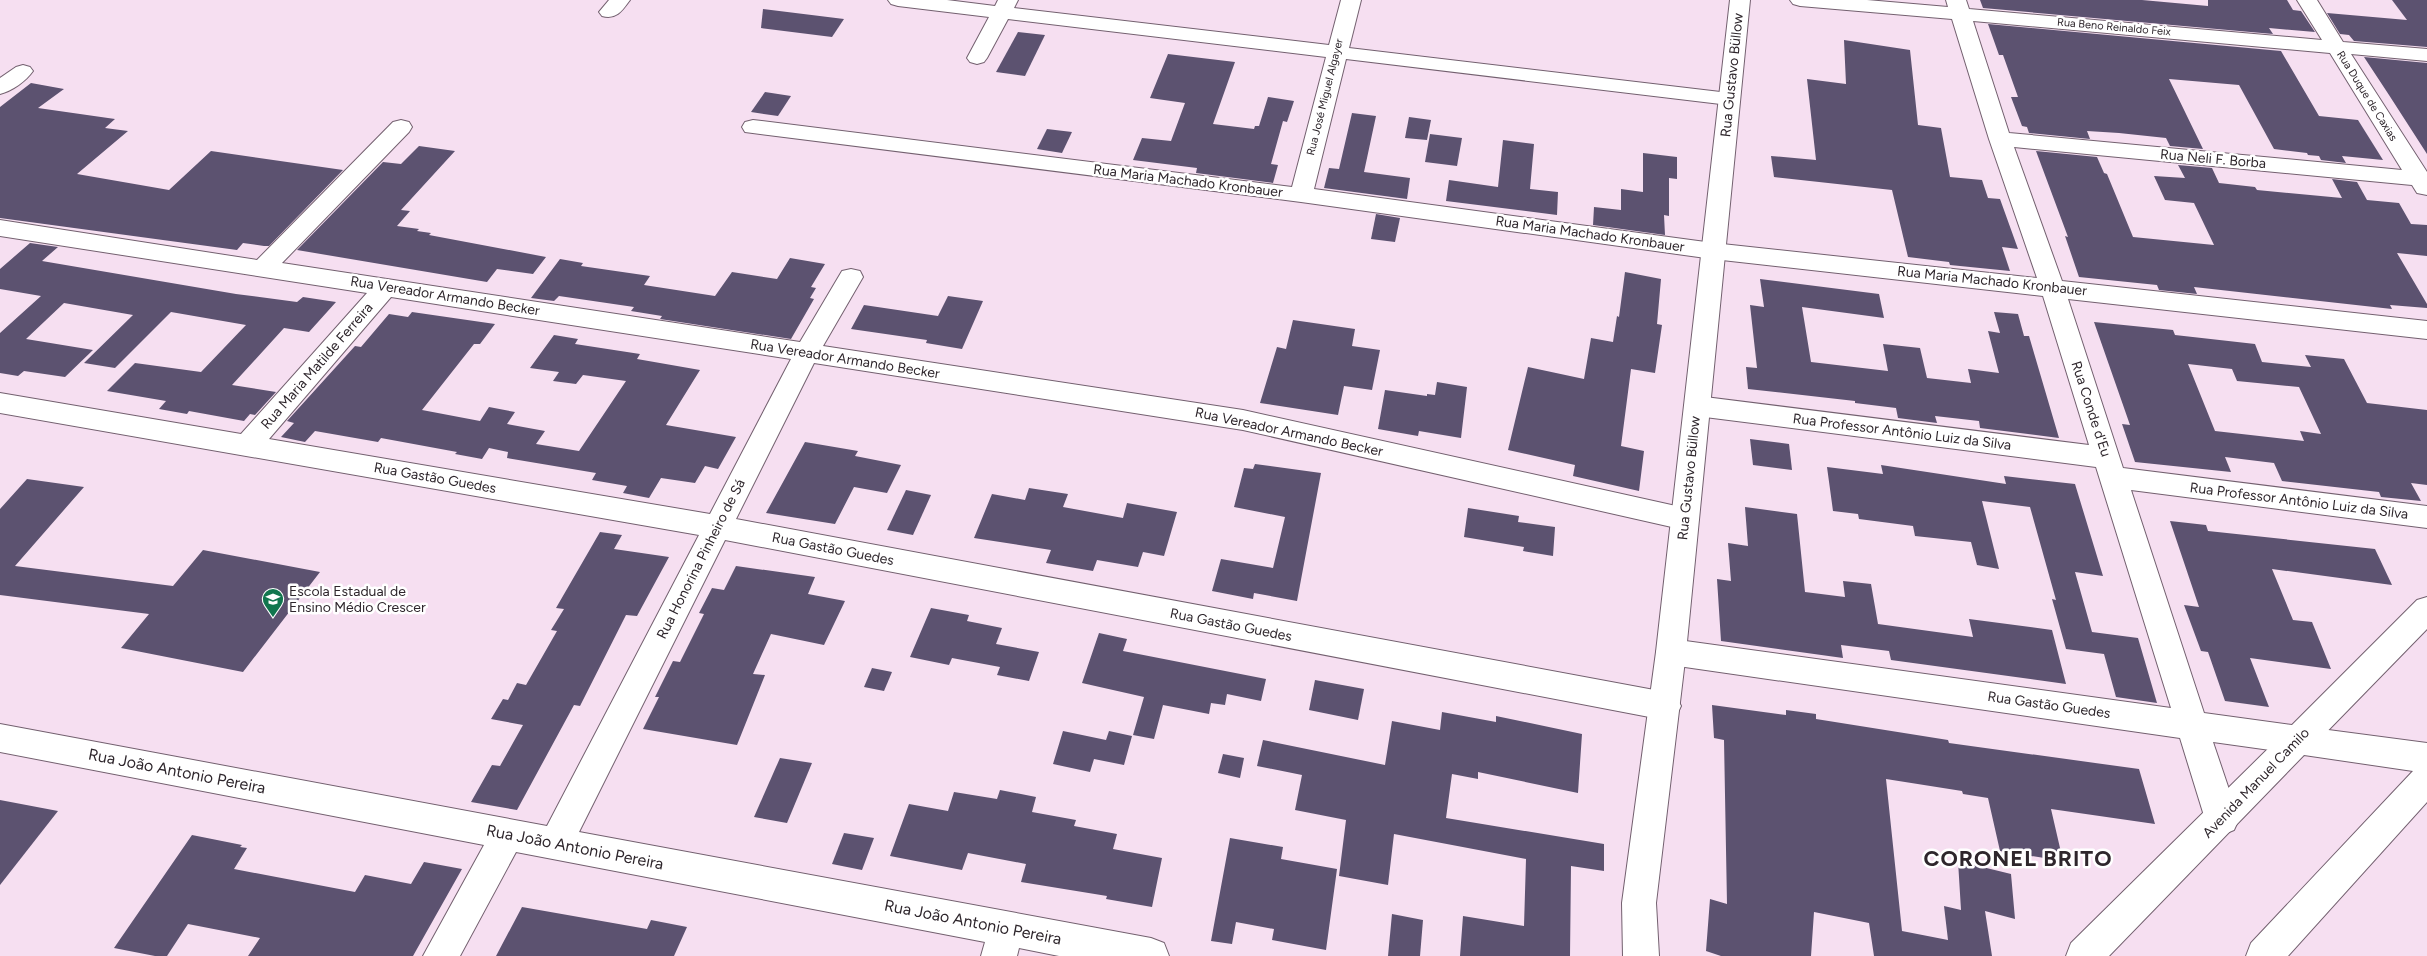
<svg xmlns="http://www.w3.org/2000/svg" width="2427" height="956" font-family="Figtree,sans-serif">
  <style>
    .building { fill: #5c5270; fill-rule: evenodd }
    .lines { fill: none; stroke-linecap: round; stroke-linejoin: round }
    .minor-casing { stroke: #73606f; stroke-width: 2 }
    .tertiary-casing { stroke: #73606f; stroke-width: 2 }
    .secondary-casing { stroke: #73606f; stroke-width: 2 }
    .minor { fill: #fff; fill-rule: evenodd }
    .tertiary { fill: #fff; fill-rule: evenodd }
    .secondary { fill: #fff; fill-rule: evenodd }
    .labels { text-anchor: middle; dominant-baseline: central; stroke-width: 5; stroke-linejoin: round; paint-order: stroke }
    .far-street-label { font-size: 11px; fill: #2e262c; stroke: #fff }
    .street-label { font-size: 14px; fill: #2e262c; stroke: #fff }
    .poi-label { font-size: 14px; fill: #2e262c; stroke: #fff; text-anchor: start }
    .near-street-label { font-size: 16px; fill: #2e262c; stroke: #fff }
    .near-district-label { font-size: 22px; font-weight: bold; letter-spacing: 1px; fill: #2e262c; stroke: #fff }
  </style>
  <rect width="100%" height="100%" fill="#f6dff1"/>
  <g class="building">
    <polygon points="1980,0 2142,0 2208,6 2208,0 2287,0 2293,10 2301,11 2315,32 2269,28 2273,34 1983,8"/>
    <polygon points="2392,0 2427,0 2427,47 2354,41 2349,35 2340,34 2327,13 2407,20"/>
    <polygon points="763,9 844,19 832,37 761,28"/>
    <polygon points="1988,24 2281,51 2319,116 2358,120 2383,160 2342,156 2346,163 2321,160 2319,156 2308,155 2307,153 2274,149 2239,85 2169,79 2203,149 2170,146 2166,138 2119,133 2087,131 2090,139 2029,133 2027,127 2022,126 2011,97 2018,97 2003,55 1999,55"/>
    <polygon points="1018,32 1045,35 1025,76 996,72"/>
    <polygon points="1844,40 1910,50 1918,125 1941,128 1950,177 1982,180 1988,198 2000,199 2018,249 2002,247 2010,271 1950,265 1949,262 1908,257 1892,190 1774,177 1771,156 1816,160 1807,79 1846,84"/>
    <polygon points="1168,54 1235,62 1213,124 1254,129 1255,126 1259,126 1268,97 1294,101 1287,122 1283,121 1271,164 1278,165 1273,183 1196,173 1197,168 1133,160 1142,138 1171,141 1185,103 1150,98"/>
    <polygon points="2364,57 2427,63 2427,154 2389,95"/>
    <polygon points="31,83 64,89 38,108 115,119 105,128 128,131 77,174 169,190 211,151 343,170 269,246 264,246 243,243 237,250 0,218 0,107"/>
    <polygon points="765,92 791,96 778,116 751,112"/>
    <polygon points="1352,113 1376,116 1364,172 1410,178 1407,199 1324,188 1329,168 1339,169"/>
    <polygon points="1409,117 1431,120 1427,140 1405,138"/>
    <polygon points="1047,129 1072,132 1062,153 1037,149"/>
    <polygon points="1430,134 1462,138 1457,166 1425,162"/>
    <polygon points="1503,140 1534,144 1530,189 1558,192 1557,215 1446,201 1449,180 1498,187"/>
    <polygon points="419,146 455,151 401,210 410,211 397,226 419,229 417,231 431,233 429,235 546,257 533,274 497,269 487,282 297,250 383,162 401,164"/>
    <polygon points="2036,151 2097,157 2104,173 2107,174 2133,237 2214,245 2194,203 2165,200 2154,176 2185,178 2178,165 2212,168 2219,183 2255,187 2257,190 2342,198 2332,179 2357,182 2367,200 2399,203 2411,224 2427,225 2427,256 2397,253 2427,304 2427,308 2390,305 2392,309 2194,287 2197,294 2159,290 2157,285 2079,277 2065,236 2068,237"/>
    <polygon points="1643,153 1677,157 1677,179 1669,178 1669,216 1664,215 1665,235 1593,225 1594,207 1621,210 1621,189 1643,192"/>
    <polygon points="1376,214 1400,218 1395,242 1371,239"/>
    <polygon points="30,243 58,247 42,261 236,294 297,302 303,297 336,302 309,332 284,328 232,385 276,392 255,415 250,414 244,421 189,411 187,414 159,409 166,401 107,391 135,363 201,372 246,325 171,312 115,368 84,363 133,315 64,303 26,339 93,350 65,377 24,371 18,376 0,373 0,333 41,296 0,289 0,269"/>
    <polygon points="790,258 825,264 811,287 816,288 810,298 814,299 791,339 660,319 662,316 631,311 634,307 559,296 554,301 531,298 560,259 583,263 581,266 650,276 644,285 715,296 732,272 777,279"/>
    <polygon points="1625,272 1661,279 1657,324 1662,325 1655,373 1631,369 1621,446 1644,451 1639,491 1573,476 1575,465 1508,450 1528,367 1584,379 1591,338 1613,342 1617,316 1619,317"/>
    <polygon points="1760,279 1879,294 1884,318 1802,307 1811,362 1888,371 1883,344 1920,348 1927,378 1971,383 1968,369 1999,373 1988,331 2000,333 1994,312 2018,314 2024,336 2029,336 2059,438 1980,428 1979,421 1935,416 1937,423 1898,418 1896,408 1855,403 1855,401 1748,389 1746,367 1757,368 1750,305 1764,307"/>
    <polygon points="948,296 983,301 962,349 926,343 927,340 851,329 864,305 938,316"/>
    <polygon points="412,312 495,324 480,344 474,344 422,410 480,421 489,407 515,412 507,424 545,431 536,444 579,451 626,381 583,375 576,384 553,381 559,372 530,368 554,335 578,339 575,344 640,354 637,359 700,370 666,425 736,437 718,469 705,466 695,483 661,478 649,498 623,493 627,486 592,480 596,473 507,458 508,452 489,448 482,459 455,454 457,452 381,438 378,442 315,431 305,442 281,437 294,423 287,421 355,346 361,347 389,314 408,317"/>
    <polygon points="1293,320 1355,329 1352,346 1380,350 1372,390 1344,386 1338,415 1260,403 1277,347 1286,349"/>
    <path d="M2094,322l79,8 2,5 80,9 7,18 49,5 -6,-12 39,4 23,44 60,7v75l-16,-2 10,18 -40,-4 -2,-5 -97,-11 -8,-18 -49,-6 6,15 -96,-10 -13,-38 8,1zM2188,364l44,5 5,12 62,6 22,47 -21,-3 4,10 -89,-10z"/>
    <polygon points="1437,382 1467,387 1461,438 1419,431 1418,436 1378,429 1385,390 1427,396 1427,394 1435,395"/>
    <polygon points="1750,439 1789,444 1792,470 1753,465"/>
    <polygon points="805,442 858,451 855,456 901,465 887,493 854,487 835,524 766,513"/>
    <polygon points="1255,464 1321,473 1297,601 1254,593 1253,599 1212,591 1221,559 1273,568 1285,517 1234,507 1244,468 1253,469"/>
    <polygon points="1881,465 2006,484 2004,476 2075,484 2103,576 2075,572 2092,632 2138,638 2157,703 2116,697 2104,654 2066,649 2052,599 2056,600 2030,507 1982,501 1999,569 1977,565 1971,542 1915,536 1913,526 1859,519 1858,514 1833,511 1827,467 1883,474"/>
    <polygon points="27,479 84,487 15,566 173,586 203,550 320,572 243,672 121,648 149,614 0,595 0,509"/>
    <polygon points="1029,488 1068,494 1063,507 1123,518 1127,503 1177,512 1164,556 1143,552 1138,567 1097,560 1093,571 1046,563 1051,550 974,538 992,494 1025,500"/>
    <polygon points="906,490 931,495 913,535 887,530"/>
    <polygon points="1745,507 1797,514 1805,592 1845,597 1843,581 1871,584 1878,624 1973,637 1969,619 2052,630 2066,684 1891,660 1889,651 1841,645 1843,658 1721,641 1717,579 1731,581 1728,543 1748,546"/>
    <polygon points="1468,508 1519,516 1518,522 1555,527 1553,556 1523,551 1524,547 1464,537"/>
    <polygon points="2170,521 2206,525 2208,531 2375,549 2392,585 2272,569 2293,620 2312,622 2331,669 2250,658 2269,707 2225,701 2208,652 2201,651 2184,605 2199,607"/>
    <polygon points="600,532 622,535 614,549 669,557 637,616 626,615 580,706 574,705 517,810 471,802 492,765 500,766 523,725 491,719 503,699 508,700 517,683 526,685 557,631 551,630 564,609 556,608"/>
    <polygon points="736,566 815,577 808,594 845,601 824,645 771,634 753,674 765,675 737,745 643,729 659,697 655,697 673,661 680,662 704,614 699,613 712,588 724,590"/>
    <polygon points="931,608 969,615 967,621 1002,628 996,644 1039,652 1029,681 997,675 1000,667 952,658 949,665 910,657"/>
    <polygon points="1099,633 1127,639 1123,651 1266,679 1261,701 1227,694 1225,705 1211,703 1209,714 1163,705 1154,739 1133,735 1144,697 1082,683"/>
    <polygon points="872,668 892,672 884,691 864,687"/>
    <polygon points="1315,680 1364,689 1358,720 1309,710"/>
    <polygon points="1712,705 1786,715 1786,710 1816,714 1816,719 1948,740 1949,743 2139,769 2155,824 2051,809 2063,861 2000,851 1988,798 1963,794 1962,791 1886,779 1902,931 1948,940 1944,906 1961,910 1958,861 2011,874 2015,919 1985,911 1992,956 1874,956 1869,923 1814,912 1811,956 1721,956 1706,951 1710,899 1727,904 1724,740 1714,738"/>
    <polygon points="1442,712 1496,722 1496,716 1582,734 1578,793 1478,772 1478,779 1452,774 1446,818 1604,844 1604,871 1571,866 1570,956 1460,956 1463,916 1524,926 1526,859 1394,834 1388,885 1339,876 1346,820 1295,810 1302,775 1257,766 1263,740 1385,765 1392,721 1440,730"/>
    <polygon points="1063,731 1106,740 1109,731 1132,736 1124,765 1094,759 1090,772 1053,764"/>
    <polygon points="1223,754 1244,758 1240,778 1218,773"/>
    <polygon points="780,758 812,763 787,823 754,817"/>
    <polygon points="1000,790 1036,797 1032,812 1076,820 1074,826 1117,834 1113,849 1162,858 1152,907 1106,899 1107,896 1021,882 1026,864 968,853 962,870 890,856 909,804 948,811 954,792 997,799"/>
    <polygon points="0,800 58,811 0,885"/>
    <polygon points="844,833 874,838 862,870 832,864"/>
    <polygon points="192,835 242,845 240,847 247,848 234,869 355,892 365,875 411,884 424,862 462,869 413,956 248,956 260,938 188,924 167,956 155,956 114,948"/>
    <polygon points="1230,838 1283,847 1281,859 1337,869 1326,950 1272,940 1274,929 1236,922 1232,944 1211,941"/>
    <polygon points="522,907 647,929 651,920 687,927 674,956 496,956"/>
    <polygon points="1392,914 1423,920 1420,956 1388,956"/>
  </g>
  <g class="lines">
    <g class="minor-casing">
      <g id="minor">
        <path d="M609,0h21c-8,11 -14,20 -28,16l-3,-4z"/>
        <path d="M888,0h59l48,6 3,-6h20l-4,8 315,37 12,-45h20l-12,48 380,45 7,2 4,4 -4,4 -7,2 -383,-46 -32,130 399,54 324,35 -48,-139 -37,-120 -152,-13 -7,-2 -3,-4h77l81,7 -2,-7h20l3,9 353,31 -25,-40h20l26,42 84,7v12l-76,-7 76,118v23l-10,-2 -5,-8 -398,-38 48,134 365,40v18l-359,-40 55,169 304,38v22l-296,-38 73,223 88,12 125,-125 10,-3v32l-118,121 -11,4 -85,-12 26,77 -5,11 -12,5 -12,-5 -5,-11 -25,-81 -509,-73 -11,-4 -4,-9 4,-9 11,-4 500,69 -75,-241 -399,-51 -9,-3 -4,-7 4,-7 9,-3 392,49 -46,-149 -330,-37 -412,-57 -556,-70 -3,-5 3,-5 8,-2 539,67 34,-130 -318,-38 -21,39 -3,4 -7,2 -7,-2 -3,-4 22,-41 -91,-11 -7,-2zM1973,21l357,32 72,117 -393,-37z"/>
        <path d="M23,65l7,2 3,4c-7,10 -21,20 -33,23v-16l16,-11z"/>
        <path d="M401,120l8,2 3,5 -3,5 -127,131 518,79 42,-71 9,-2 9,2 3,6 -40,69 420,64 442,98 10,3 4,8 -4,8 -10,3 -442,-100 -429,-67 -78,156 929,173 11,4 5,10 -5,10 -11,4 -940,-180 -146,292 572,106 13,5 5,13h-110l-40,-8 -2,8h-36l4,-14 -469,-90 -56,104h-37l61,-111 -484,-93v-28l547,102 152,-291 -699,-122v-20l241,41 126,-141 -367,-57v-16l257,40 136,-138zM391,297l400,62 -81,155 -441,-75z"/>
      </g>
    </g>
    <g class="tertiary-casing">
      <polygon id="tertiary" points="2298,726 2427,743 2427,802 2288,956 2246,956 2251,943 2413,771 2304,755 2109,956 2066,956 2071,943 2287,730"/>
    </g>
    <g class="secondary-casing">
      <polygon id="secondary" points="1730,0 1750,0 1686,652 1656,903 1659,956 1623,956 1622,903 1656,652"/>
    </g>
    <use href="#minor" class="minor"/>
    <use href="#tertiary" class="tertiary"/>
    <use href="#secondary" class="secondary"/>
  </g>
  <defs>
    <g id="school-pin" transform="scale(1.125)"><path d="M0 17L-7.5 6A9.5 9.5 0 1 1 7.5 6Z" fill="#11764e" stroke="#fff"/><path d="M0-5L7-2L0 1L-7-2ZM-4 1L0 2.5L4 1V4Q0 6-4 4Z" fill="#fff"/></g>
  </defs>
  <g fill-rule="evenodd">
    <use href="#school-pin" x="273" y="599"/>
  </g>
  <g class="labels">
    <g class="far-street-label">
      <text transform="translate(2114 27) rotate(5)">Rua Beno Reinaldo Feix</text>
      <text transform="translate(2367 96) rotate(58)">Rua Duque de Caxias</text>
      <text transform="translate(1325 97) rotate(-76)">Rua José Miguel Algayer</text>
    </g>
    <g class="street-label">
      <text transform="translate(1732 75) rotate(-84)">Rua Gustavo Büllow</text>
      <text transform="translate(2213 159) rotate(5)">Rua Neli F. Borba</text>
      <text transform="translate(1188 181) rotate(7)">Rua Maria Machado Kronbauer</text>
      <text transform="translate(1590 234) rotate(8)">Rua Maria Machado Kronbauer</text>
      <text transform="translate(1992 281) rotate(6)">Rua Maria Machado Kronbauer</text>
      <text transform="translate(445 296) rotate(9)">Rua Vereador Armando Becker</text>
      <text transform="translate(845 359) rotate(9)">Rua Vereador Armando Becker</text>
      <text transform="translate(317 366) rotate(-49)">Rua Maria Matilde Ferreira</text>
      <text transform="translate(2091 409) rotate(72)">Rua Conde d'Eu</text>
      <text transform="translate(1289 432) rotate(12)">Rua Vereador Armando Becker</text>
      <text transform="translate(1902 432) rotate(7)">Rua Professor Antônio Luiz da Silva</text>
      <text transform="translate(435 478) rotate(10)">Rua Gastão Guedes</text>
      <text transform="translate(1689 478) rotate(-84)">Rua Gustavo Büllow</text>
      <text transform="translate(2299 501) rotate(7)">Rua Professor Antônio Luiz da Silva</text>
      <text transform="translate(833 549) rotate(11)">Rua Gastão Guedes</text>
      <text transform="translate(701 559) rotate(-63)">Rua Honorina Pinheiro de Sá</text>
      <text transform="translate(1231 625) rotate(11)">Rua Gastão Guedes</text>
      <text transform="translate(2049 705) rotate(8)">Rua Gastão Guedes</text>
      <text transform="translate(2256 783) rotate(-46)">Avenida Manuel Camilo</text>
    </g>
    <g class="poi-label">
      <text x="289" y="591">Escola Estadual de<tspan x="289" dy="16">Ensino Médio Crescer</tspan></text>
    </g>
    <g class="near-street-label">
      <text transform="translate(177 771) rotate(11)">Rua João Antonio Pereira</text>
      <text transform="translate(575 847) rotate(11)">Rua João Antonio Pereira</text>
      <text transform="translate(973 922) rotate(11)">Rua João Antonio Pereira</text>
    </g>
    <g class="near-district-label">
      <text x="2018" y="858">CORONEL BRITO</text>
    </g>
  </g>
</svg>
